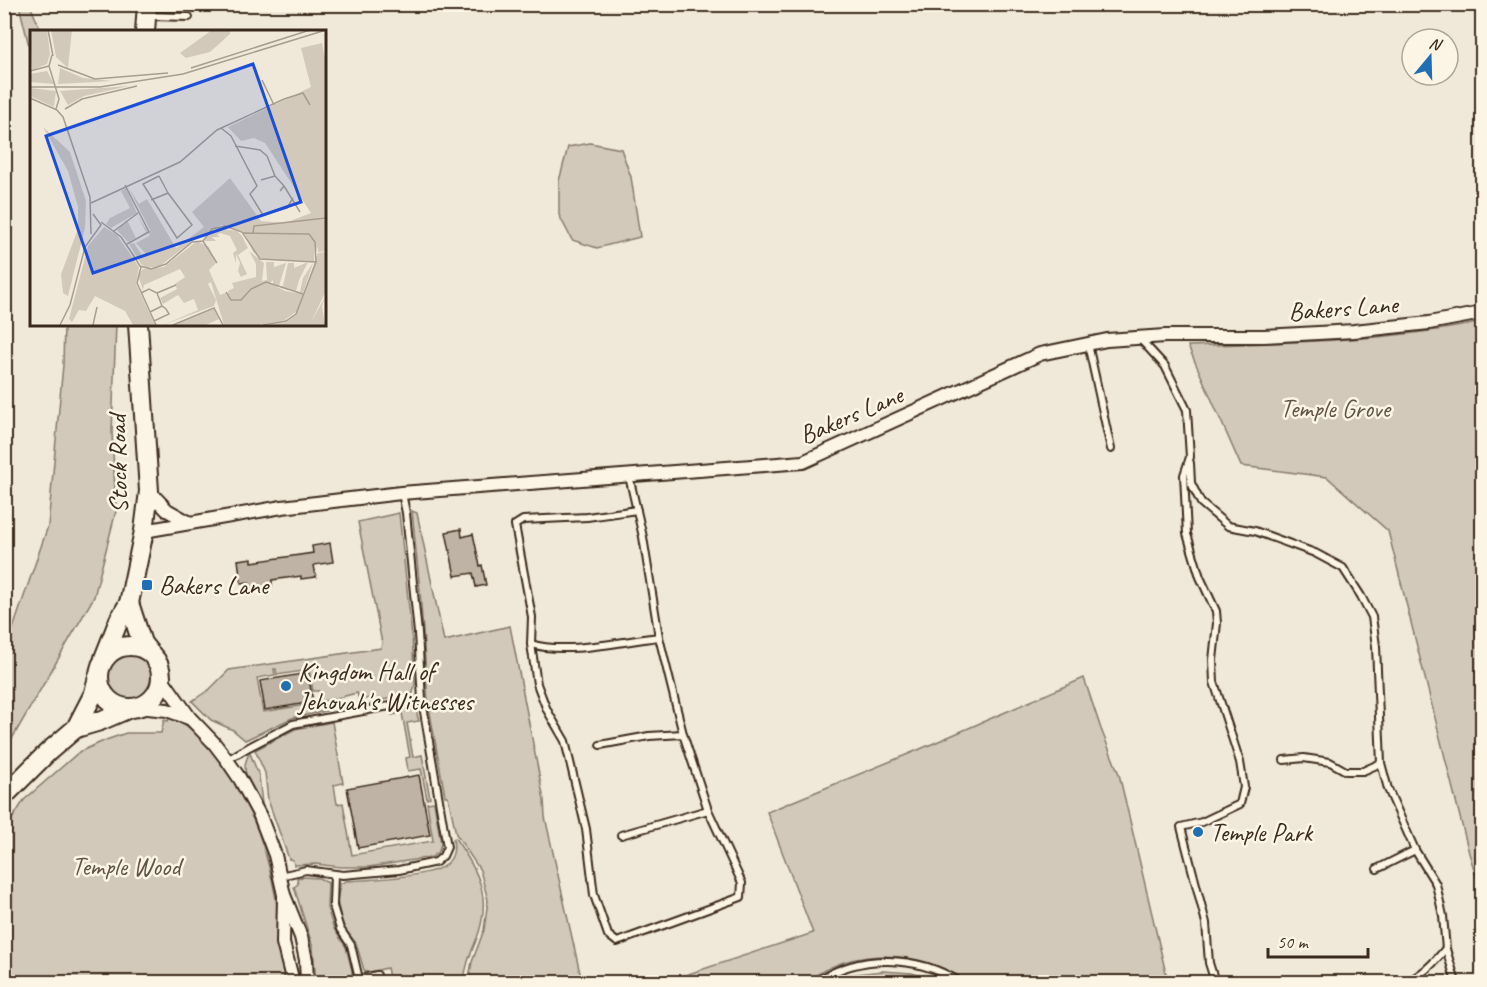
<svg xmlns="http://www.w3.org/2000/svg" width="1487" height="987" font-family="Caveat,sans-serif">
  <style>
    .green { fill: #d2c9ba; stroke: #867a6c; stroke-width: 1.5 }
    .building { fill: #beb3a4; stroke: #3b2a1e; stroke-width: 1.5 }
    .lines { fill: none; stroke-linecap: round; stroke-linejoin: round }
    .service-casing { stroke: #3b2a1e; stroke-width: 10 }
    .minor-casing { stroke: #3b2a1e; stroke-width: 16 }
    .secondary-casing { stroke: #3b2a1e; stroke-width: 22 }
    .service { stroke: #fcf5e5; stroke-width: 6 }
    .minor { stroke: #fcf5e5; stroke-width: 12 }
    .secondary { stroke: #fcf5e5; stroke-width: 18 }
    .poi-dot { fill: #1f6fb2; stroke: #fcf5e5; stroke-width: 2 }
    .labels { text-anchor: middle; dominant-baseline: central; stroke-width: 5; stroke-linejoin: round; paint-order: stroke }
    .street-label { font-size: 26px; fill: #3b2a1e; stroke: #fcf5e5 }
    .park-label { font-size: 26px; fill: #615245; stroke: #fcf5e5 }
    .poi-label { font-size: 26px; fill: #3b2a1e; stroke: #fcf5e5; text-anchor: start }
    .inset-road { fill: none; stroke: #a89d8e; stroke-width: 1.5 }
    .view { fill: #1d4ed8; fill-opacity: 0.15; stroke: #1d4ed8; stroke-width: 3 }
    .inset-edge { fill: none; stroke: #3b2a1e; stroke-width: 3 }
  </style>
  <rect width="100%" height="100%" fill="#f0e9d9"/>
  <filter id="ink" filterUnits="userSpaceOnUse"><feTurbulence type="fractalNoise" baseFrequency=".0167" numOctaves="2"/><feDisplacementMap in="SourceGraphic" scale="12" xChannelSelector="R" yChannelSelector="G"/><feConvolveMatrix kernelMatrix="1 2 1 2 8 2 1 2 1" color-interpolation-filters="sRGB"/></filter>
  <g filter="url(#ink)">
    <g class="green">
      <polygon points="19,5 30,5 41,31 32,32 31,54"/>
      <polygon points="590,143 621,149 631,177 640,237 597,248 572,240 559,215 559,181 568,147"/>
      <path d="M1482,322v574l-13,-43 -81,-322 -61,-54 -86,-11 -53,-120c99,-4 198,-4 294,-24z"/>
      <polygon points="64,324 116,324 112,432 116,511 94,597 5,751 5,652 48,526 63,365"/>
      <polygon points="412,511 417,513 444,641 510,626 544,800 545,817 582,982 468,982 472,962 484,930 488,900 480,870 456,834 448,796 445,796 428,702 420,591"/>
      <polygon points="399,513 412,637 415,684 413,693 409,695 371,702 370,698 359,700 357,693 321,702 319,691 313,691 309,670 277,675 276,669 274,669 275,675 257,678 263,712 311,704 312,708 327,705 331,710 292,718 245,740 233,730 211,720 192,701 210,689 229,670 381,648 382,643 358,522"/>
      <circle cx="130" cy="677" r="23"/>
      <path d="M1084,678l17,51 18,45 49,208h-199c-49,-32 -114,-37 -163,0h-142l149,-49 -46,-121 151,-62z"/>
      <polygon points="409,708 416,711 419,721 407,723 413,757 422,755 430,798 427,799 421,769 408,771 406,758 410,757 402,713 392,715 393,711"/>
      <path d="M170,715c23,12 37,29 53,50 48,67 54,138 66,217h-284l-1,-150 20,-32 55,-48 27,-12 20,-7h35l3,-13 4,1z"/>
      <polygon points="332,722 343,783 334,785 337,804 343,803 352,855 433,841 427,803 434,802 441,843 439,851 432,857 369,867 340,867 316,864 294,865 293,860 289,859 268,800 265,773 255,750 295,729"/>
      <path d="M250,753l9,23 3,28c-9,-16 -25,-34 -12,-51z"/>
      <path d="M455,838c24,34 37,59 22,100 -6,15 -12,28 -13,44h-74l-3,-14 -17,4 -6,-2 -8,-27 -11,-14 -4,-9 -4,-19 3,-17 6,-3c20,-1 85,-4 99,-16 8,-6 10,-16 8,-26z"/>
      <polygon points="301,877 319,878 328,883 327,908 334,929 346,947 352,970 352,975 347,982 316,982 313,948 294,887 298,884 297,878"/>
      <polygon points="883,971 912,973 939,982 834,982 856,974"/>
    </g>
    <g class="building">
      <polygon points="461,529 462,537 473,534 480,566 482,565 486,585 476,587 473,573 455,576 446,532"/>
      <polygon points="330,543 333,562 314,565 316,577 301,579 301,576 272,580 272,586 250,589 249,582 241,583 238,560 252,558 252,562 313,553 312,546"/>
      <polygon points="308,673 313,702 265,710 260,681"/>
      <polygon points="419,775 430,835 358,848 347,788"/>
    </g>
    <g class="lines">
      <g class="service-casing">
        <g id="service">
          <polyline points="150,16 189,17"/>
          <polyline points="1141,340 1165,366 1187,410 1190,457 1184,475 1187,534 1200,577 1216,611 1217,623 1213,660 1214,682 1240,762 1244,787 1240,804 1202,822 1181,827 1206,923 1209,963 1215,982"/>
          <polyline points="1088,344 1111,449"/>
          <polyline points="1190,463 1191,483 1201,503 1228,526 1255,531 1315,553 1343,568 1361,596 1372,617 1376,646 1381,763 1363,771 1346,771 1330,762 1304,758 1284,760"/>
          <polyline points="637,510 587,517 523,520 515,525 532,617 531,644 537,684 547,710 565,741 586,829 594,895 608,935 617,942 741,897 742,883 708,810 683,734 659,637"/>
          <path d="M531,644c34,11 91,-3 128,-7l-16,-100 -14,-61"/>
          <polyline points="600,745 649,736 683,734"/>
          <polyline points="227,760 249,747 293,724 422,700"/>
          <polyline points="621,835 708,810"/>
          <polyline points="1415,850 1436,884 1443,916 1446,949 1456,982"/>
          <polyline points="1377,869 1415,850 1388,789 1381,763"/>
          <polyline points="334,874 333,906 340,929 351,945 359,979 377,975"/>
          <polyline points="280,876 306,870 343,875 399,870 436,862 443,856 447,847 422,700 418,633 406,513 402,493"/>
          <path d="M816,982c44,-29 100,-27 144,0"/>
          <path d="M1406,982c17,-7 29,-20 40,-34"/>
        </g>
      </g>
      <g class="minor-casing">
        <g id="minor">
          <polyline points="149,491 167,510 190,523"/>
          <polyline points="144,531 282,507 401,493 803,462 1040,354 1107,340 1165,336 1264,336 1354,331 1429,323 1482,313"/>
          <polyline points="161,677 190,718 214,743 227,760 240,779 260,816 275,855 284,895 301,937 306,960 307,982"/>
          <polyline points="138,707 167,710 189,718"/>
          <polyline points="284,898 283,943 293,982"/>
        </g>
      </g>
      <g class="secondary-casing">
        <g id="secondary">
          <polyline points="145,32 147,4"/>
          <polyline points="129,603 142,643 150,653"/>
          <circle cx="130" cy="677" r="31"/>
          <polyline points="104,658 119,620 129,603 144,531 149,491 138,324"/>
          <polyline points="76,728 100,721 130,708"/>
          <polyline points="4,796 48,752 76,728 94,693 98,677"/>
        </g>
      </g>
      <use href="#service" class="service"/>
      <use href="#minor" class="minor"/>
      <use href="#secondary" class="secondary"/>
    </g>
  </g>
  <g class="poi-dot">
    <rect x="141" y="579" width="12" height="12" rx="3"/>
    <circle cx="286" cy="686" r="6"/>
    <circle cx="1198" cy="832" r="6"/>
  </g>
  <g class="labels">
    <g class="street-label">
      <text transform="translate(1343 308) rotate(-4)">Bakers Lane</text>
      <text transform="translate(851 415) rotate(-23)">Bakers Lane</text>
      <text transform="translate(118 464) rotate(-91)">Stock Road</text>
    </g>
    <g class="park-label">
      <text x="1335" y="408">Temple Grove</text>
      <text x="126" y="866">Temple Wood</text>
    </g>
    <g class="poi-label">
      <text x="159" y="585">Bakers Lane</text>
      <text x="298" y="671">Kingdom Hall of<tspan x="298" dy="30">Jehovah's Witnesses</tspan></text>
      <text x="1210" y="832">Temple Park</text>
    </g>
  </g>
  <g transform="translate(30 30)">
    <rect width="296" height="296" fill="#f0e9d9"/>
    <path d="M0,0h17l3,24 -3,10 -15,6zM21,0h21l-4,38 -12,-11zM182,0h18v4l-20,18 -24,6 -6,-5zM292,13l4,21v187l-8,1v-6l-2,6 -1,-8 -1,17 -53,-2 -8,-7 -9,-20 -23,-7 -30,17 -31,24 -13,2 -6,-4 -12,-20 5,-1 9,14 4,-2 -11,-12 13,-7 1,-6 -22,-43 11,17 8,-5 29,49 28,-21 -12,-15 38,-34 31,43 24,2 26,-10 -46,-70 -11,-5 -13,3 -13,-14 83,-40 -10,-39zM30,38l23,10 30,3 -55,3zM17,41l7,13 -24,-2v-8zM99,56l-45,10 -16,9 -8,-14zM0,58l26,3 -2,16 -24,-11zM13,97l27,25 16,49 -1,27 -17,68 -5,-3 -2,-19 17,-45v-22l-10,-36zM96,158l11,25 -26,15 -5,-4 4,-6 20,-10 -9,-17zM107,185l11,17 -20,10 -11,-12 10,-10 9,18 10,-6zM74,197l13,8 22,32 -3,17 19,41h-22l-8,-14 -30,-15 -9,15 -7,-1 -7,12 -3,-3 19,-73zM188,198l19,3 5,5 6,12 -10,7 9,19 -6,3 -3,-6 2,-8 -4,-9v9l-3,-10 4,-3 -7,-14 -10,-3 -3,2 3,2h-8l4,4h-11l2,-7zM167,211l12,6 7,16 -7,7 11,25 5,-2 3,4v-6l6,-3 -2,-5 24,-6v-13l-7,-13 15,12 -2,18 5,-1 -1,-18h12h-4v5l12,-4 -7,23h4l5,-23h10h-4v5l14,-6 -9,18 -3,11 4,1 3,-14 10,-15 -10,30 -19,-4 -11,-5v-4l-3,3 15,8 18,3 -6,17 -12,9 -25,5h-36l-13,-43 -3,2 8,16 -2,6 -51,19 35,-15 -4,-11 -10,4 -6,-8 -15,9 -3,-6 17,-9 -2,-5 10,-7 -5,-8 -36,16 -1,5 -5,-15 5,-6 21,-2zM295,222v41l-14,29 14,-25 -3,9 3,19h-59l20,-3 10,-7 22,-62zM184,279l5,10 -13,6h-31z" fill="#d2c9ba"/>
    <path class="inset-road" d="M18,0l5,26M22,25l-3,11 10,33 -3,10 7,8 27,80 1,37M28,35l37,14 73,-6M161,38l119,-38M0,41l19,-5M232,50l12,25M0,57h70l83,-13 143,-44M0,68l27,12M35,79l17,-10 55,-13M191,98l10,8 26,50 -7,8 13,21 24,-7 6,-10M205,116l25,4 7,6 8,20 -14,4M129,146l-16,8 34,54 15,-13 -24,-32M245,146l9,10 -4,5M95,155l24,47 -22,12M254,156l16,26M121,170l17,-7 -9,-17M61,173l89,-41 37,-32 67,-31 19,-6 7,12M71,192l20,15 15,22M84,201l24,-18M213,203l66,1 6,8 1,20M223,203l1,-7 72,-8M173,211l9,-12 13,-3 17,6 18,27 56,3 -20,52 -10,7 -23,4M98,217l12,19 11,3 15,-5 26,-22 11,-1 14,22M111,237l-4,16 19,42M196,262l5,8h10l10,-11 15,-7 37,12M111,263l8,-4 8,4 5,13M127,263l19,-8M120,282l12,-6 4,3 3,5 -15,7M30,295l10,-20 15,-58 16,-22 -8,-11M63,295l4,-18M143,295l41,-17 9,17"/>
    <path class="view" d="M223,34l48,138 -208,71 -47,-137z"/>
    <rect width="296" height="296" class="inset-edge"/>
  </g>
  <rect width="1487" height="987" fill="none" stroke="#fcf5e5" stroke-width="24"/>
  <rect x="12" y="12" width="1463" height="963" fill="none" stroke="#3b2a1e" stroke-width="2" filter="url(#ink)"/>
  <g transform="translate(1430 57) rotate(19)"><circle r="28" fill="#fcf5e5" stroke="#afa495" stroke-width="1.5"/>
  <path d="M0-4.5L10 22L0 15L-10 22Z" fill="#1f6fb2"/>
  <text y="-9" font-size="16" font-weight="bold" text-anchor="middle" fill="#3b2a1e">N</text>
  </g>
  <path d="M1268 948v9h100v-9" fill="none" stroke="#3b2a1e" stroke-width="3"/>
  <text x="1277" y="948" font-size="18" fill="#3b2a1e" stroke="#fcf5e5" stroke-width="4.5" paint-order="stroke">50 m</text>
</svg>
